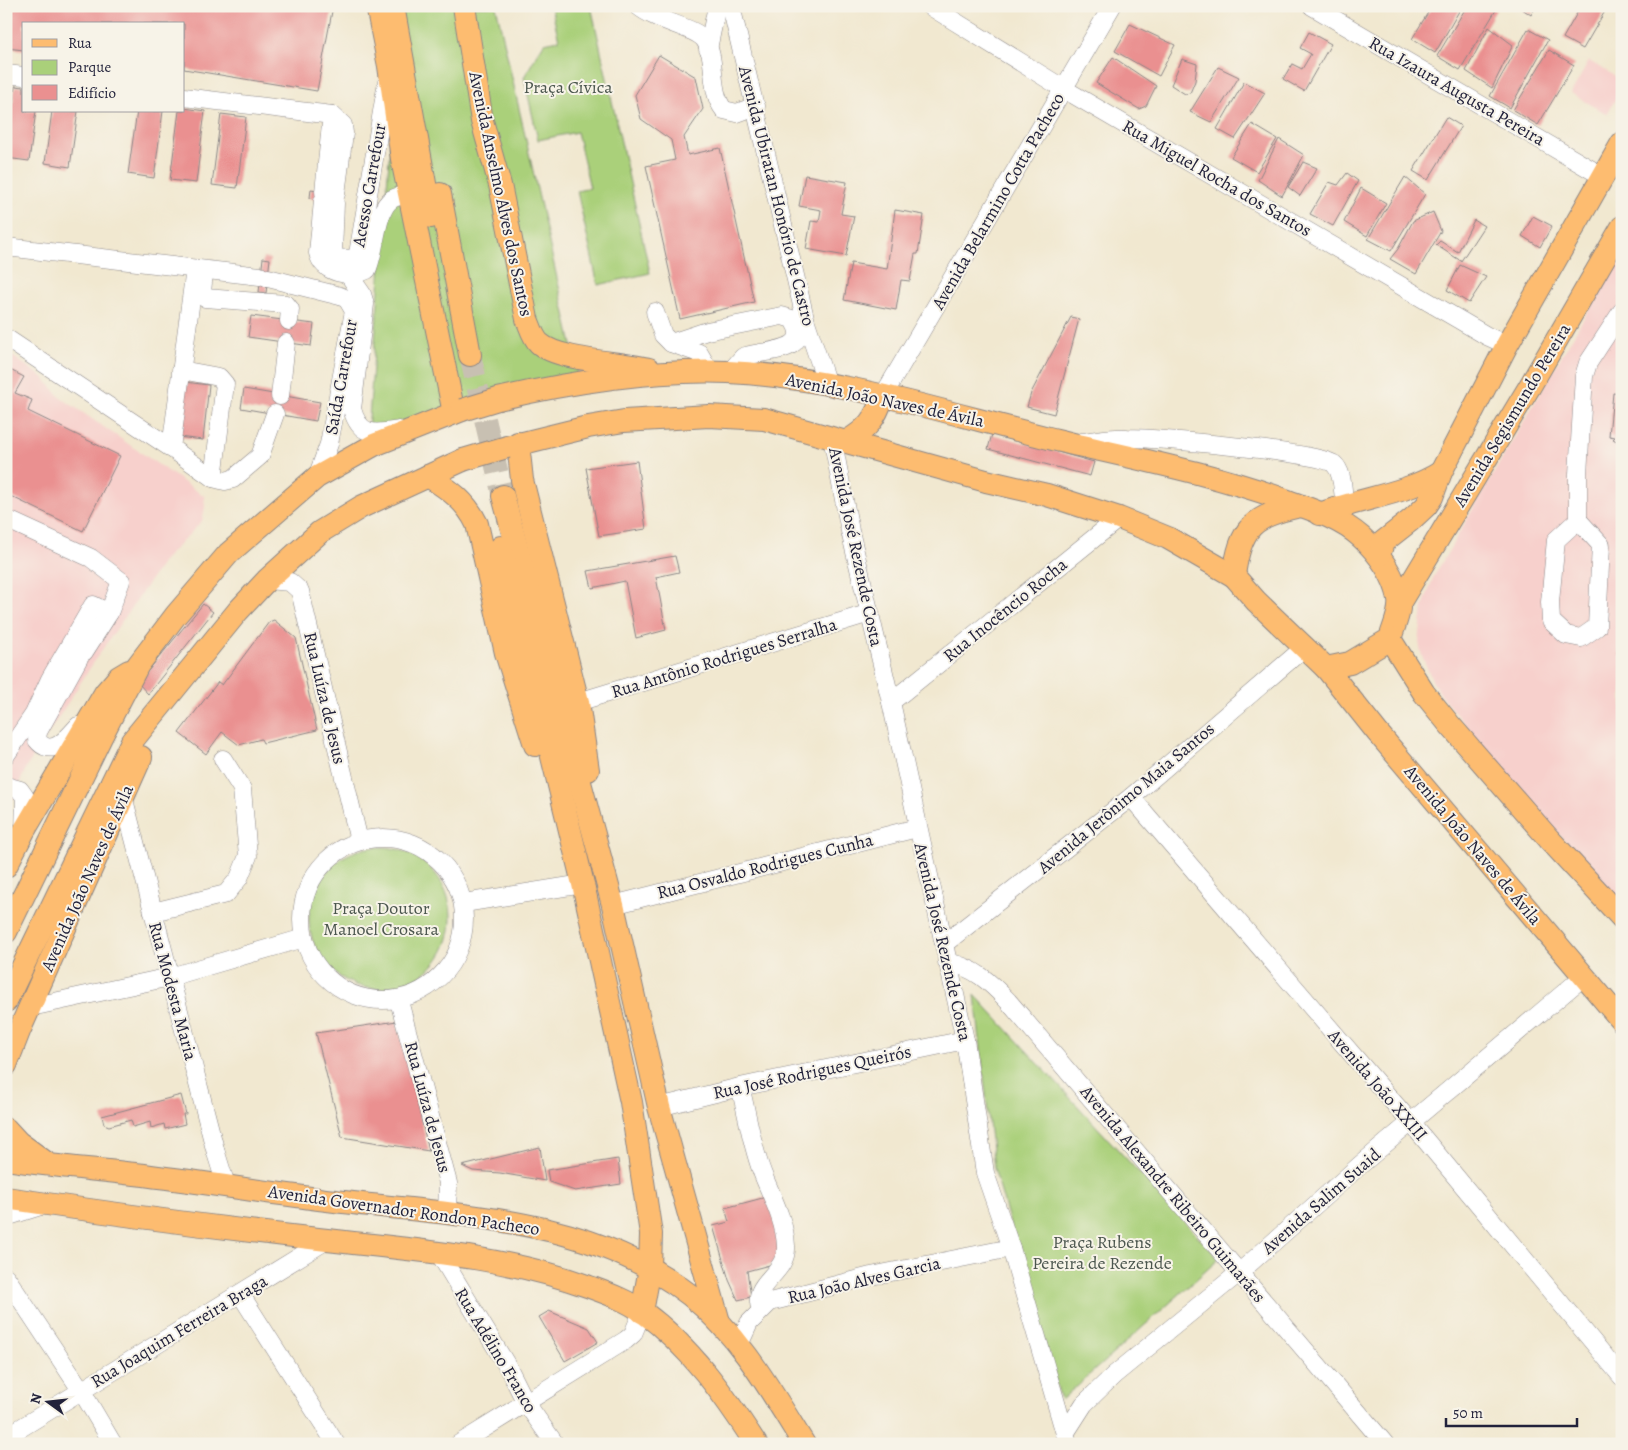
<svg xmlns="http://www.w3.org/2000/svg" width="1628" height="1450" font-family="Alegreya,serif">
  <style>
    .built { fill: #f7d0cc }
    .green { fill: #aad07a; stroke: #66795a }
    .building { fill: #ea9090 }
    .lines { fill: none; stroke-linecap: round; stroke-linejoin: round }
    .major-tunnel { stroke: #c8c0b2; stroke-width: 22; stroke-dasharray: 22 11; stroke-linecap: butt }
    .minor-casing { stroke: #8a8586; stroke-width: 19 }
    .major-casing { stroke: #8a8586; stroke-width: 24 }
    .minor { stroke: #fff; stroke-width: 18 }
    .major { stroke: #fdbc70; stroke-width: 22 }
    .major-bridge-casing { stroke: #8a8586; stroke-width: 24; stroke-linecap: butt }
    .major-bridge { stroke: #fdbc70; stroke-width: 22 }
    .labels { text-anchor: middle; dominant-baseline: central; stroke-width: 4; stroke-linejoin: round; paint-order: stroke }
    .park-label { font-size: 18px; fill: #4b564e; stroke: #f7f3e8 }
    .street-label { font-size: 18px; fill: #22223b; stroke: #f7f3e8 }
  </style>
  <rect width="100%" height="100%" fill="#f7f3e8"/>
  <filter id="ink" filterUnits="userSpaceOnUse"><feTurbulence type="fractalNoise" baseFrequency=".02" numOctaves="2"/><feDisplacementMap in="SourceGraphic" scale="10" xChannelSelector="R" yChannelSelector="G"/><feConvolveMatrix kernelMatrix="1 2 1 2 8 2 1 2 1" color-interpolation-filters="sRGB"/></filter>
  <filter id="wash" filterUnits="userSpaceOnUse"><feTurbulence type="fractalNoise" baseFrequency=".0096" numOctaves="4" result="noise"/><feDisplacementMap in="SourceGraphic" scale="20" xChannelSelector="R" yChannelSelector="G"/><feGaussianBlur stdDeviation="1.12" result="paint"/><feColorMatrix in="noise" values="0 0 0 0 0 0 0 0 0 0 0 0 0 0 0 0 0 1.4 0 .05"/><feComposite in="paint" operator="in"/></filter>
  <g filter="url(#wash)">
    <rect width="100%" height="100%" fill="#f1e8d0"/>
    <g class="built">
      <polygon points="1589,61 1622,80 1622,88 1607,114 1571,93"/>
      <polygon points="1622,252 1622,905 1527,799 1443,698 1433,682 1421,653 1419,642 1423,607 1433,578"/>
      <polygon points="6,352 44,378 60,397 204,496 205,507 202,521 165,559 97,657 26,768 6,815"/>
    </g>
    <g class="green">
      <polygon points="401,6 496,6 579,376 368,431"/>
      <polygon points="551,6 591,6 650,273 598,285 577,191 590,188 577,132 538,140 524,77 544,43 559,40"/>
      <circle cx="380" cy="918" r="71"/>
      <polygon points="975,995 1219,1259 1061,1400 994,1168"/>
    </g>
    <g id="blocks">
      <g class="building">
        <polygon points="6,6 333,6 317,91 184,69 184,24 24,24 24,50 6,48"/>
        <polygon points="1432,6 1462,6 1435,53 1412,39"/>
        <polygon points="1467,6 1489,6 1496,10 1460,70 1437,56"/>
        <polygon points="1518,6 1536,6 1531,15"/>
        <polygon points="1581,6 1608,6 1583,49 1563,38"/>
        <polygon points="1130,24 1175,45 1159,76 1115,51"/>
        <polygon points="1489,27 1513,45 1492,88 1466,71"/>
        <polygon points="1528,29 1548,40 1510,108 1490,96"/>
        <polygon points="1309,32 1331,44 1304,91 1283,79 1292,64 1302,69 1311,54 1300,48"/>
        <polygon points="1549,50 1574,65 1538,125 1513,110"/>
        <polygon points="659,55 696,77 703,109 684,137 688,155 720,148 754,302 680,319 646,166 675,160 671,140 641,119 635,95"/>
        <polygon points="1113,57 1156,86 1146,106 1139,109 1096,83"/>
        <polygon points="1182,59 1197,64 1195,81 1190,93 1185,94 1171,85"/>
        <polygon points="1218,67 1239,77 1211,122 1190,112"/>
        <polygon points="1244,82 1265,93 1235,139 1217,129"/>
        <polygon points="15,86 24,87 24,111 36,111 29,161 6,158"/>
        <polygon points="184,108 205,111 196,183 170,180 179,111 184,111"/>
        <polygon points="52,111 78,111 70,167 45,163"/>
        <polygon points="137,111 163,111 154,178 128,174"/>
        <polygon points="221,114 246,117 237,188 212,185"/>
        <polygon points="1446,117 1461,126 1428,180 1413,171"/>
        <polygon points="1252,124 1277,139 1257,172 1231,157"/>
        <polygon points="1279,139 1304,155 1282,196 1258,180"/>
        <polygon points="1303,162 1317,168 1300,196 1288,187"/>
        <polygon points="1347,173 1358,181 1333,226 1310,214 1329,182 1338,185"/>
        <polygon points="805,175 847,182 841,214 854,216 846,256 806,249 811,221 819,222 821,210 799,206"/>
        <polygon points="1405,177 1425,194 1391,251 1368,239"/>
        <polygon points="1361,188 1386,203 1367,236 1344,222"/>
        <polygon points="311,189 340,194 339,203 310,198"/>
        <polygon points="895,210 924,215 918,254 915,254 910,281 901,280 896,310 844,300 851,263 887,269"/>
        <polygon points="1433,212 1441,231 1416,274 1390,259 1398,249 1413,221"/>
        <polygon points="1533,216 1552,226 1540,247 1522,236"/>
        <polygon points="1474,220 1484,226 1461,261 1436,245 1440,241 1458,252"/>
        <polygon points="263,258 270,259 266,293 259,292"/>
        <polygon points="1460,265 1486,277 1469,303 1447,290"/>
        <polygon points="251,316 314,324 311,346 248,337"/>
        <polygon points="1071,317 1079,319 1054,414 1027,407 1031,393"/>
        <polygon points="6,368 24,377 15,393 32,400 28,411 120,456 83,531 6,494"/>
        <polygon points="185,382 209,385 203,440 178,437"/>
        <polygon points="244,389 320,402 316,421 241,408"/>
        <polygon points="1613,393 1622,394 1622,444 1613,439 1615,437 1609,436"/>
        <polygon points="992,434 1094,462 1090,476 988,449"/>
        <polygon points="637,461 646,529 599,536 586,468"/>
        <polygon points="675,556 679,572 656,577 666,630 636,638 625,581 592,588 588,571"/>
        <polygon points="203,604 213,612 148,694 138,683"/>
        <polygon points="274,620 296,638 317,730 263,743 261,739 239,745 222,732 206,754 179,733 218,682 222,685 269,622"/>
        <polygon points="1620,624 1622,624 1622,656 1619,656"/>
        <polygon points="397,1021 429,1151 342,1137 316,1033"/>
        <polygon points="181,1095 186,1114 183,1114 185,1124 165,1129 164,1124 151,1128 150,1122 133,1127 131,1120 109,1126 104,1124 102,1116"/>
        <polygon points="540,1147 545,1181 500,1173 473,1171 462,1166"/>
        <polygon points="618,1159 621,1184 575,1191 549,1182 547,1170"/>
        <polygon points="770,1196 780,1247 773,1264 747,1271 751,1297 738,1300 729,1280 713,1226 729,1222 725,1208"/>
        <polygon points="549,1311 589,1328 598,1342 565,1361 539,1317"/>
      </g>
    </g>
  </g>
  <g filter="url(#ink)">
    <use href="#blocks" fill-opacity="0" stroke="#8a8586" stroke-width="1"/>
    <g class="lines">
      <polyline class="major-tunnel" points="470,355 503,496"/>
      <g class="minor-casing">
        <g id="minor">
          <path d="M638,6c17,15 56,21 66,33 14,19 4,51 20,71l13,3 19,-7"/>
          <polyline points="731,6 806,322 827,384"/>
          <polyline points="930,6 1064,89 1487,336 1507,345"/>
          <polyline points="1312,6 1602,176"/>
          <polyline points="708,49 717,6"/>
          <polyline points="6,74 24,76"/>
          <polyline points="184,97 332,115 343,125 344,133 336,194"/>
          <polyline points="324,192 332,115"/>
          <path d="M323,201l-5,52c5,21 32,25 49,17 9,-18 8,-60 25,-71 5,-3 13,-4 19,-5"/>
          <polyline points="335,203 333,252 337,258 353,259 358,254 387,82"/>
          <polyline points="6,247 260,276"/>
          <path d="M337,258l25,36 3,10 -13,105c8,28 22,25 47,21"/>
          <polyline points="204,272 202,292 205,298 286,304 290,309 289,321"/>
          <polyline points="268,278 340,296 347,299 354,311 329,444 317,477"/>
          <polyline points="655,312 663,335 671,343"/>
          <polyline points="6,338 171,448 213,478 225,481 233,479 260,456 275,414"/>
          <polyline points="181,370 219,377 225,384 213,478"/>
          <path d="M710,372l-11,-19 -28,-10 36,-12 75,-15 10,3c25,35 -34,31 -49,38l-13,15"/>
          <polyline points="280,396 286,343"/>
          <polyline points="883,396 1112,6"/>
          <polyline points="832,437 850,531 891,702 965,1040 985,1173 1011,1248 1068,1444"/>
          <path d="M1082,442c15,-2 31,-5 45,-4 27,0 195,14 207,26 10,9 8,28 11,40"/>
          <polyline points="171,448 195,269"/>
          <polyline points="6,519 91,558 121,581 109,613 84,652"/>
          <polygon points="1578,520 1601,545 1597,627 1581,638 1566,635 1551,621 1550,602 1556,540"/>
          <polyline points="1578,520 1578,474 1584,376 1588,363 1622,311"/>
          <polyline points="267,580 290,582 300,591 359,841"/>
          <polyline points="578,702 870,613"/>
          <polyline points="891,702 1119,518"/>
          <path d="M78,726c-10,11 -26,33 -41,14l1,-8 41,-74"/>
          <polyline points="6,755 34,714 50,679 93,605 109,613"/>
          <polyline points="6,786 20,790 25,797 24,831"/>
          <polyline points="123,796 216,1153 226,1185"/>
          <polyline points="1131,797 1412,1124 1622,1377"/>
          <circle cx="383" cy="919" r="81"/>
          <polyline points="464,903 583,884"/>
          <polyline points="613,905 917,828"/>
          <polyline points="153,912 226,894 239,878 248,856 242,789 223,759"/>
          <polyline points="944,944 1131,797 1305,647"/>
          <path d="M947,962c27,5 43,20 61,39l377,443"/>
          <polyline points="399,1001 448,1183 447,1214"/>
          <polyline points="31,1007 170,977 304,938"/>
          <path d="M740,1087c8,29 12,62 24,90 9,22 21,45 22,69 2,28 -37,37 -25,63"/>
          <polyline points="659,1107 740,1087 965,1040"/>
          <polyline points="6,1217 44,1205"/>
          <polyline points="439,1253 509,1369 526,1403 555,1444"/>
          <polyline points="6,1277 81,1390 113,1444"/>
          <polyline points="241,1295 336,1444"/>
          <polyline points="739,1345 749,1323 770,1302 871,1276 1011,1248"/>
          <polyline points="1066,1432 1084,1404 1114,1375 1240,1272 1359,1166 1583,977"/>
          <polyline points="6,1437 327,1240"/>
          <polyline points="459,1444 626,1340 633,1334 642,1312"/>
        </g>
      </g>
      <g class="major-casing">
        <g id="major">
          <polyline points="377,6 389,66 402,159 454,413"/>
          <polyline points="393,6 431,217"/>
          <path d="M464,6l18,115 18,64 27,134c3,7 6,18 12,24 19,18 83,19 110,26"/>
          <polyline points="440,194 470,355"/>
          <path d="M498,399c74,-17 154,-30 230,-27 114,5 230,45 341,71 74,17 148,32 219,58 25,9 53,18 73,36 17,15 35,40 38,63 2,12 -6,28 -9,39l-40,24 -24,5"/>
          <path d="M847,441c20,-11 29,-23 36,-45"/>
          <polyline points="518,443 522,480 578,702 588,770"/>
          <polyline points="507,447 588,427 624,421 709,416 764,419 986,481 1047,495 1119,518 1168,538 1234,576 1256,601 1326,668 1377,732 1622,1021"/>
          <path d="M428,476c22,14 38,25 49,48l29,129 29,92"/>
          <polyline points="503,496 613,905 659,1107 719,1322"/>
          <path d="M1320,514c39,-16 85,-19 121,-42"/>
          <polyline points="501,547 583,884 631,1102 651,1234 650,1268 642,1312"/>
          <polyline points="1379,556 1383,542 1411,520 1426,506 1432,497 1441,472 1507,345 1622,143"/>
          <path d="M1234,576c6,-49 19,-61 68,-70"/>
          <polyline points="1400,602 1530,386 1622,227"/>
          <polyline points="1390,639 1424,693 1449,724 1549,839 1622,918"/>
          <polyline points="6,866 24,831 105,693 119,677 129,671"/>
          <polyline points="6,932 101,737 138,665 176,615 229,553 317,477 374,445 462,410"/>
          <polyline points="6,1001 132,741 238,611 267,580 320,532 361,507 463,460"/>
          <polyline points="6,1065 20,1029 141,757"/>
          <polyline points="6,1129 18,1142 48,1164"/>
          <path d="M6,1159c43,7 86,10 129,15 67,8 134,19 200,27 122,15 254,15 355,94 49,39 81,96 114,149"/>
          <path d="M6,1198c107,16 214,30 321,42 87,10 176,16 260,46 19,7 40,14 56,26 47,34 82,84 113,132"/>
        </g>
      </g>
      <use href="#minor" class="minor"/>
      <use href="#major" class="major"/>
      <g class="major-bridge-casing">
        <g id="major-bridge">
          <polyline points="462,410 498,399"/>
          <polyline points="463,460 507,447"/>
        </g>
      </g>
      <use href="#major-bridge" class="major-bridge"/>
    </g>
  </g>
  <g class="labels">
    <g class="park-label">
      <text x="568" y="87">Praça Cívica</text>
      <text x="381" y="908">Praça Doutor<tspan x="381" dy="21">Manoel Crosara</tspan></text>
      <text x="1102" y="1242">Praça Rubens<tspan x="1102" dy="21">Pereira de Rezende</tspan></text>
    </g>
    <g class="street-label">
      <text transform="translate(1457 91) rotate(30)">Rua Izaura Augusta Pereira</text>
      <text transform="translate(1217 178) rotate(30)">Rua Miguel Rocha dos Santos</text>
      <text transform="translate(369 185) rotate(-80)">Acesso Carrefour</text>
      <text transform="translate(501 194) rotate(78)">Avenida Anselmo Alves dos Santos</text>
      <text transform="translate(777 196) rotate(76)">Avenida Ubiratan Honório de Castro</text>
      <text transform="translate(998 201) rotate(-60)">Avenida Belarmino Cotta Pacheco</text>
      <text transform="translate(341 377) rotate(-80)">Saída Carrefour</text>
      <text transform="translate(885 400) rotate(12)">Avenida João Naves de Ávila</text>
      <text transform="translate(1512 415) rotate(-59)">Avenida Segismundo Pereira</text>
      <text transform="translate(856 547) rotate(78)">Avenida José Rezende Costa</text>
      <text transform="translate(1005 610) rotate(-39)">Rua Inocêncio Rocha</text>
      <text transform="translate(724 658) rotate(-17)">Rua Antônio Rodrigues Serralha</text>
      <text transform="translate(325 698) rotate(77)">Rua Luíza de Jesus</text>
      <text transform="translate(1126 798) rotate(-40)">Avenida Jerônimo Maia Santos</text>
      <text transform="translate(1473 845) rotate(50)">Avenida João Naves de Ávila</text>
      <text transform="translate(765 866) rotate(-14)">Rua Osvaldo Rodrigues Cunha</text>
      <text transform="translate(87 878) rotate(-66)">Avenida João Naves de Ávila</text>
      <text transform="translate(943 942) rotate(77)">Avenida José Rezende Costa</text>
      <text transform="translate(173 991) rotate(75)">Rua Modesta Maria</text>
      <text transform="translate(812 1072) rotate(-12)">Rua José Rodrigues Queirós</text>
      <text transform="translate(1378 1085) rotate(49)">Avenida João XXIII</text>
      <text transform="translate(428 1107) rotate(75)">Rua Luíza de Jesus</text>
      <text transform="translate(1173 1194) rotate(50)">Avenida Alexandre Ribeiro Guimarães</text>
      <text transform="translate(1321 1201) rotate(-41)">Avenida Salim Suaid</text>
      <text transform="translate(404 1210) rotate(8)">Avenida Governador Rondon Pacheco</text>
      <text transform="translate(864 1280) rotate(-13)">Rua João Alves Garcia</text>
      <text transform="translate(179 1331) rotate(-31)">Rua Joaquim Ferreira Braga</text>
      <text transform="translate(496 1350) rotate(59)">Rua Adélino Franco</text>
    </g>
  </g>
  <rect width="1628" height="1450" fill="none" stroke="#f7f3e8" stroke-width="25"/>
  <rect x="22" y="22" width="162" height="90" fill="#f7f3e8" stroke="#a29fa3"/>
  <rect x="32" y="39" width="25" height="8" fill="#fdbc70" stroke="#a29fa3"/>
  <text x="68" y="48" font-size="15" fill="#22223b">Rua</text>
  <rect x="32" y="60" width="25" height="15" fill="#aad07a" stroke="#a29fa3"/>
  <text x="68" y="72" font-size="15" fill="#22223b">Parque</text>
  <rect x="32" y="85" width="25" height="15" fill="#ea9090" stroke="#a29fa3"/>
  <text x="68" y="98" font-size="15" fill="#22223b">Edifício</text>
  <g transform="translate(48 1402) rotate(285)" stroke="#f7f3e8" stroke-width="4" paint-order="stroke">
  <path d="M0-4L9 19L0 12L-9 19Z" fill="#22223b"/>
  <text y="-8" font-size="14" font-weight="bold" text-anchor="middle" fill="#22223b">N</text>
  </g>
  <path d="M1446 1418v8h131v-8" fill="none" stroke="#22223b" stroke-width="2.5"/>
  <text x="1453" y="1418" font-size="15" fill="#22223b" stroke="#f7f3e8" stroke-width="4" paint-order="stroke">50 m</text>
</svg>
